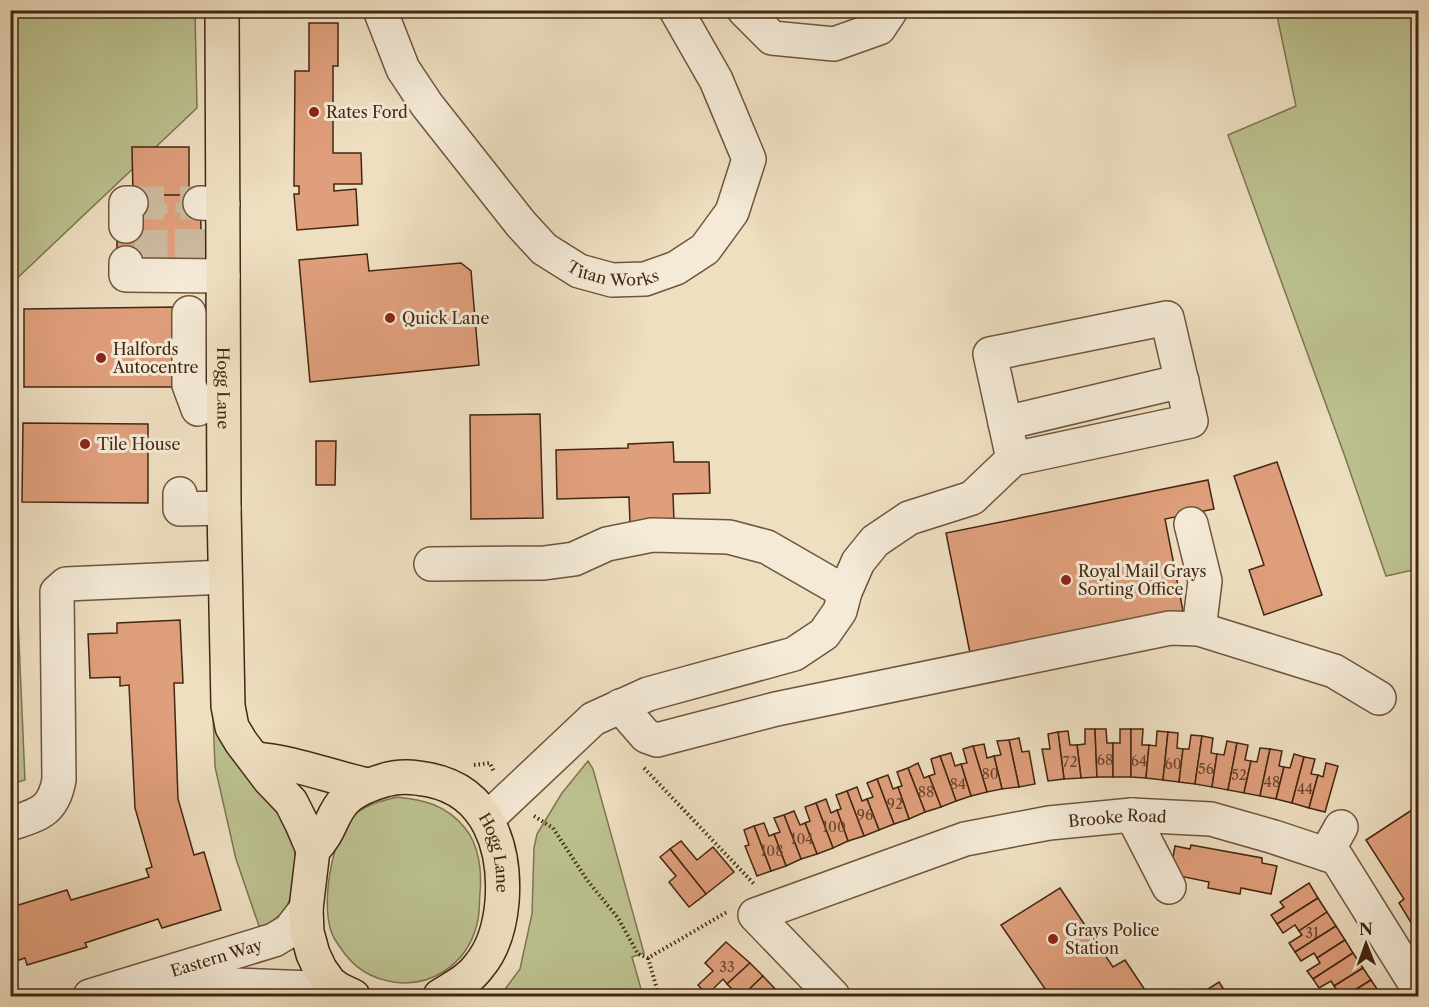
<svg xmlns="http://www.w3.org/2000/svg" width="1429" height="1007" font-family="'Libre Caslon Text',serif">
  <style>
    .green { fill: #bcc190; stroke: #807450; stroke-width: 1.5 }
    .building { fill: #e09f7c; stroke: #432711; stroke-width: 1.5 }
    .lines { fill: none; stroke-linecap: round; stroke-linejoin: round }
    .minor-tunnel { stroke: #ccba9e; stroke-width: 33; stroke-dasharray: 33 16; stroke-linecap: butt }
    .minor-casing { stroke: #6e553d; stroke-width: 36 }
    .major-casing { stroke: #432711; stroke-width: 36 }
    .path { stroke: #432711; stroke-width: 4; stroke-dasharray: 1.5 3; stroke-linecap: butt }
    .minor { stroke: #f4ead7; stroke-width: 33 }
    .major { stroke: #eedfc1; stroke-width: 33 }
    .poi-dot { fill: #8f2418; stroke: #f4ead7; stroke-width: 2 }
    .labels { text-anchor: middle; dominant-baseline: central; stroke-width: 6; stroke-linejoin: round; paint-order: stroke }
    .number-label { font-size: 14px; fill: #6a452c }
    .poi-label { font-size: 16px; fill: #432711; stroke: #f4ead7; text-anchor: start }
    .street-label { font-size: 16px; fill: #432711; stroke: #f4ead7 }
  </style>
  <rect width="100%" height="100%" fill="#eedfc1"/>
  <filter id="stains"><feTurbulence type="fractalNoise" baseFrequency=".00333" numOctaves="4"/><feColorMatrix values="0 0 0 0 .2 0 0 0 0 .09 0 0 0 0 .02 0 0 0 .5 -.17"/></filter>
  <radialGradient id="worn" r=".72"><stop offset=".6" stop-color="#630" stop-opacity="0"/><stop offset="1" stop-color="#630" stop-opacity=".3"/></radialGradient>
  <g class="green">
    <polygon points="19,11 195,11 197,108 11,284 11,20"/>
    <polygon points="1276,11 1418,11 1418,569 1386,576 1344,454 1228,135 1296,106"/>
    <polygon points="10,538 15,550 25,780 11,784"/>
    <path d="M213,715c11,42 26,49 55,78 5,5 24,41 26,48 3,12 0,26 0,37 -3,29 -10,37 -34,51l-24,-70 -21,-92z"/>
    <polygon points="588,761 593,769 644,953 632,957 643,996 500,996 520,969 532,914 534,848 537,834 562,793"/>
    <path d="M397,797c28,3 49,8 68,31 14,17 17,43 15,65 -1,10 0,21 -3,31 -10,41 -48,66 -89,57 -27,-6 -40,-20 -54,-43 -15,-26 -3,-100 18,-121 12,-12 29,-16 45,-20z"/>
  </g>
  <g class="building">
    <polygon points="309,23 338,23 338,66 333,66 333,153 361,153 362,184 334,184 334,191 356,189 358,225 297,230 294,194 299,194 299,186 294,186 295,71 309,71"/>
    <polygon points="132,147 189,147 189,196 133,195"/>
    <polygon points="131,195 200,195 202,262 117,263 117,227"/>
    <polygon points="367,254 369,271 461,263 471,271 479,365 310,382 299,260"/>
    <polygon points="176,307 178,387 24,387 24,309"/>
    <polygon points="540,414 543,518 471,519 470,415"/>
    <polygon points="23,423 148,424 148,503 22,502"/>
    <polygon points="316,441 336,441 335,485 316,485"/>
    <polygon points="673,442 674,462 709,462 710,493 673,494 674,522 630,523 629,497 557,499 556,450 628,448 628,444"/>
    <polygon points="1277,462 1322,595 1264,615 1249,570 1264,565 1234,476"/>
    <polygon points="1208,480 1214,509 1165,519 1183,611 970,653 946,533"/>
    <polygon points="180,620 183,683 174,683 178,799 194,855 204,852 221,910 162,928 158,919 85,943 87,947 27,965 25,958 10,963 10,918 15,917 12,907 67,890 71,900 149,877 146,869 152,867 135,808 129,685 120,686 120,677 90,678 88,634 117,633 117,623"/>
    <polygon points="1085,729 1095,729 1097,777 1081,778 1077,745 1085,744"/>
    <polygon points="1095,729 1106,729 1107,743 1113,743 1113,777 1097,777"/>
    <polygon points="1120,729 1131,729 1131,777 1113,777 1113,743 1120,743"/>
    <polygon points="1131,729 1143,729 1142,745 1149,745 1146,778 1131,777"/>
    <polygon points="1068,731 1070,745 1077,745 1081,778 1064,779 1058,732"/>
    <polygon points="1157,731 1168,732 1163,780 1146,778 1149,745 1156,746"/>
    <polygon points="1058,732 1064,779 1048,781 1042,749 1050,749 1048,734"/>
    <polygon points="1168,732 1178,733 1177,748 1183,749 1179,782 1163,780"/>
    <polygon points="1191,735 1202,736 1195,784 1179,782 1183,749 1189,749"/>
    <polygon points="1202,736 1213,738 1211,753 1217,754 1212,787 1195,784"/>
    <polygon points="1019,738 1022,752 1029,751 1035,784 1019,787 1009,740"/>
    <polygon points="1009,740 1019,787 1002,789 994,756 1001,755 997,741"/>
    <polygon points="1227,741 1237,743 1228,790 1212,787 1217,754 1224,755"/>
    <polygon points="1237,743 1248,745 1245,760 1251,761 1244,793 1228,790"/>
    <polygon points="984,744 987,758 994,756 1002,789 987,792 973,746"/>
    <polygon points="973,746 987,792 971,796 961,764 967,763 963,749"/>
    <polygon points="1260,748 1270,749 1260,796 1244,793 1251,761 1257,762"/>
    <polygon points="1270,749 1282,751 1279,766 1284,767 1276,799 1260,796"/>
    <polygon points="951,753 955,766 961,764 971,796 956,801 940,756"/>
    <polygon points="1294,754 1304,757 1292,803 1276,799 1284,767 1290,768"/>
    <polygon points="940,756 956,801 941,807 929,776 935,774 931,759"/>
    <polygon points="1304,757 1315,759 1311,774 1318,775 1309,808 1292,803"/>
    <polygon points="918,763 924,778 929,776 941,807 925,812 908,768"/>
    <polygon points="1326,763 1338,766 1325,812 1309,808 1318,775 1323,777"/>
    <polygon points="908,768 925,812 909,819 898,787 902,786 897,772"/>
    <polygon points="888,775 893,789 898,787 909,819 894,824 877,779"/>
    <polygon points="877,779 894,824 879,830 867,799 873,797 867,783"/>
    <polygon points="857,787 862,801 867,799 879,830 864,836 847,791"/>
    <polygon points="847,791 864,836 848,841 837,810 841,809 836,795"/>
    <polygon points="826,799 831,813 837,810 848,841 833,848 816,803"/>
    <polygon points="816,803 833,848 817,854 805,823 810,821 805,807"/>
    <polygon points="1418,806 1418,934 1399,903 1404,899 1366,840"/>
    <polygon points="794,811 800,825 805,823 817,854 801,859 784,815"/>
    <polygon points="784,815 801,859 786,866 774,834 780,832 774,818"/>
    <polygon points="764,823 769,836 774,834 786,866 771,871 754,826"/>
    <polygon points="754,826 771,871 757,876 745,846 749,845 744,830"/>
    <polygon points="681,841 697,860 713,847 734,872 706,894 670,849"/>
    <polygon points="1191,845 1262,858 1262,863 1277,866 1271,894 1241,888 1240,894 1208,888 1209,882 1170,874 1175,846 1190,849"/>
    <polygon points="670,849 706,894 689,907 669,882 676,876 660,857"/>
    <polygon points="1309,883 1318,898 1277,924 1271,915 1284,907 1280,902"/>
    <polygon points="1060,888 1113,967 1125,960 1149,996 1050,996 1001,925"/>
    <polygon points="1318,898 1327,912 1299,931 1295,925 1283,933 1277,924"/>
    <polygon points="1327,912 1336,926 1295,952 1289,943 1302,935 1299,931"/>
    <polygon points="1336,926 1345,940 1317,958 1314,953 1301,961 1295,952"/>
    <polygon points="1345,940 1353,953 1313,979 1307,971 1320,963 1317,958"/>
    <polygon points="726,942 750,963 727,984 723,979 707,995 698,985 713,971 705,963"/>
    <polygon points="1353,953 1363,968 1334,986 1331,981 1319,988 1313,979"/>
    <polygon points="750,963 763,976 742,996 724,996 732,989 727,984"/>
    <polygon points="1363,968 1371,980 1345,996 1328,996 1337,990 1334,986"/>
    <polygon points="763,976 777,991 770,996 742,996"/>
    <polygon points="1371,980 1381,995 1379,996 1345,996"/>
    <polygon points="1219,982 1228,996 1197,996"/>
  </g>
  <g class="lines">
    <g class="minor-tunnel">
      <polyline points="131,203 200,203"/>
      <polyline points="191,262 192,203"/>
      <polyline points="151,263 151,203"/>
    </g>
    <g class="minor-casing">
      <g id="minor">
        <path id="s1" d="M380,10l23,59 24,36 94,119 23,25 35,22 33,9 33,-1 31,-11 29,-19 27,-37 17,-53 -33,-79 -40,-70"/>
        <polyline points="744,10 772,38 834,44 879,28 891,10"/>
        <polyline points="200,203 223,204"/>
        <polyline points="126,226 126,203 131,203"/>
        <polyline points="126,263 126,275 223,276"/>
        <polyline points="189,313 189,385 198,409"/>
        <polyline points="1005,423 1182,381"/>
        <polyline points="180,494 180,509 224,508"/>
        <polyline points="1191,524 1205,581 1199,629"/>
        <polyline points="431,564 544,563 574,559 607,544 652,535 729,537 767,547 845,592"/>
        <polyline points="620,706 646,736 657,740 776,709 1170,628 1199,629 1334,671 1379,698"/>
        <polyline points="1132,815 1169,887"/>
        <polyline points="487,819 593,719 648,694 794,654 824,634 840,611 845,592 858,562 875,541 909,518 972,498 1013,459 1191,421 1167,318 990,354 1013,459"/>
        <path d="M10,824c29,-10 43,-12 49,-44l-2,-188 9,-8 159,-7"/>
        <polyline points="1326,854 1341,827"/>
        <polyline points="163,985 181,983 338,989"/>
        <path id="s2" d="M90,996l184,-56 15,-9 17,-22"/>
        <path id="s3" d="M833,996l-78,-81 210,-76 84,-16 83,-8 79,4 63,18 63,21 81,130"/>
      </g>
    </g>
    <g class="major-casing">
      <g id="major">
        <path id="s4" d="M222,10l2,498 4,198 4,21 9,15 28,37 22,23 11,22 11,26 -7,59 1,23 6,22 7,15 10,14 8,6 15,7"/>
        <path d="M255,759c39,3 75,18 113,26"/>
        <path id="s5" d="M313,850c4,-4 8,-9 11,-14 8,-12 10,-25 21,-36 10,-10 26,-16 40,-20 15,-5 30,-3 45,0 59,12 76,69 72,122 -2,23 -8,46 -23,64 -10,14 -25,21 -39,30"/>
      </g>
    </g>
    <g class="path">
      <polyline points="474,765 490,763 494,772"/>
      <polyline points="644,768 755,885"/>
      <polyline points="534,816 553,828 587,880 618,918 638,954 648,958 727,912"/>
      <polyline points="648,958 659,996"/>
    </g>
    <use href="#minor" class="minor"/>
    <use href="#major" class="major"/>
  </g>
  <g class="poi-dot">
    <circle cx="314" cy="112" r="6"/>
    <circle cx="390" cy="318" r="6"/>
    <circle cx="101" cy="358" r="6"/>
    <circle cx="85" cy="444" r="6"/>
    <circle cx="1066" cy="580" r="6"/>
    <circle cx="1053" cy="939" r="6"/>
  </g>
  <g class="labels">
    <g class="number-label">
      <text x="1105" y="760">68</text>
      <text x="1139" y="761">64</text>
      <text x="1070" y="762">72</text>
      <text x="1173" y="764">60</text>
      <text x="1206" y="769">56</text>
      <text x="990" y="774">80</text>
      <text x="1239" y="775">52</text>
      <text x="1272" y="782">48</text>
      <text x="958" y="784">84</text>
      <text x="1305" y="789">44</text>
      <text x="926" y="792">88</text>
      <text x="895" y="804">92</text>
      <text x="865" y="815">96</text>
      <text x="834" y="827">100</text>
      <text x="802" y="839">104</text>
      <text x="772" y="851">108</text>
      <text x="1312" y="933">31</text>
      <text x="727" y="967">33</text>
    </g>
    <g class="poi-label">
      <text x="326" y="112">Rates Ford</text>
      <text x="402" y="318">Quick Lane</text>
      <text x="113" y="349">Halfords<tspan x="113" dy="18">Autocentre</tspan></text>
      <text x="97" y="444">Tile House</text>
      <text x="1078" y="571">Royal Mail Grays<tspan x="1078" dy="18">Sorting Office</tspan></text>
      <text x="1065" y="930">Grays Police<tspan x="1065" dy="18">Station</tspan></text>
    </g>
    <g class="street-label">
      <text stroke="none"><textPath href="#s1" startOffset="368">Titan Works</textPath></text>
      <text stroke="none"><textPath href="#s4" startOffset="378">Hogg Lane</textPath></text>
      <text stroke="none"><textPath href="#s3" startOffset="490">Brooke Road</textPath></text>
      <text stroke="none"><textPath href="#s5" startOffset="256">Hogg Lane</textPath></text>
      <text stroke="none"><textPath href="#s2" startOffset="132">Eastern Way</textPath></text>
    </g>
  </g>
  <rect width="1429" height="1007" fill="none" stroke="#eedfc1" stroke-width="36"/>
  <rect x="12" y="12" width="1405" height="983" fill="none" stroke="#432711" stroke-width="3"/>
  <rect x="18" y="18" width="1393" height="971" fill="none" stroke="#432711" stroke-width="1.5"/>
  <g transform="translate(1366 944) rotate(359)" stroke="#f4ead7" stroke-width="4.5" paint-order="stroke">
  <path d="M0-4.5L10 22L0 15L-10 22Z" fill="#432711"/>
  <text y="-9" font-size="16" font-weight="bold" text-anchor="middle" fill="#432711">N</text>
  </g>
  <rect width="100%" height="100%" filter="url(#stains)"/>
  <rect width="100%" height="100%" fill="url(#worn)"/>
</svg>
